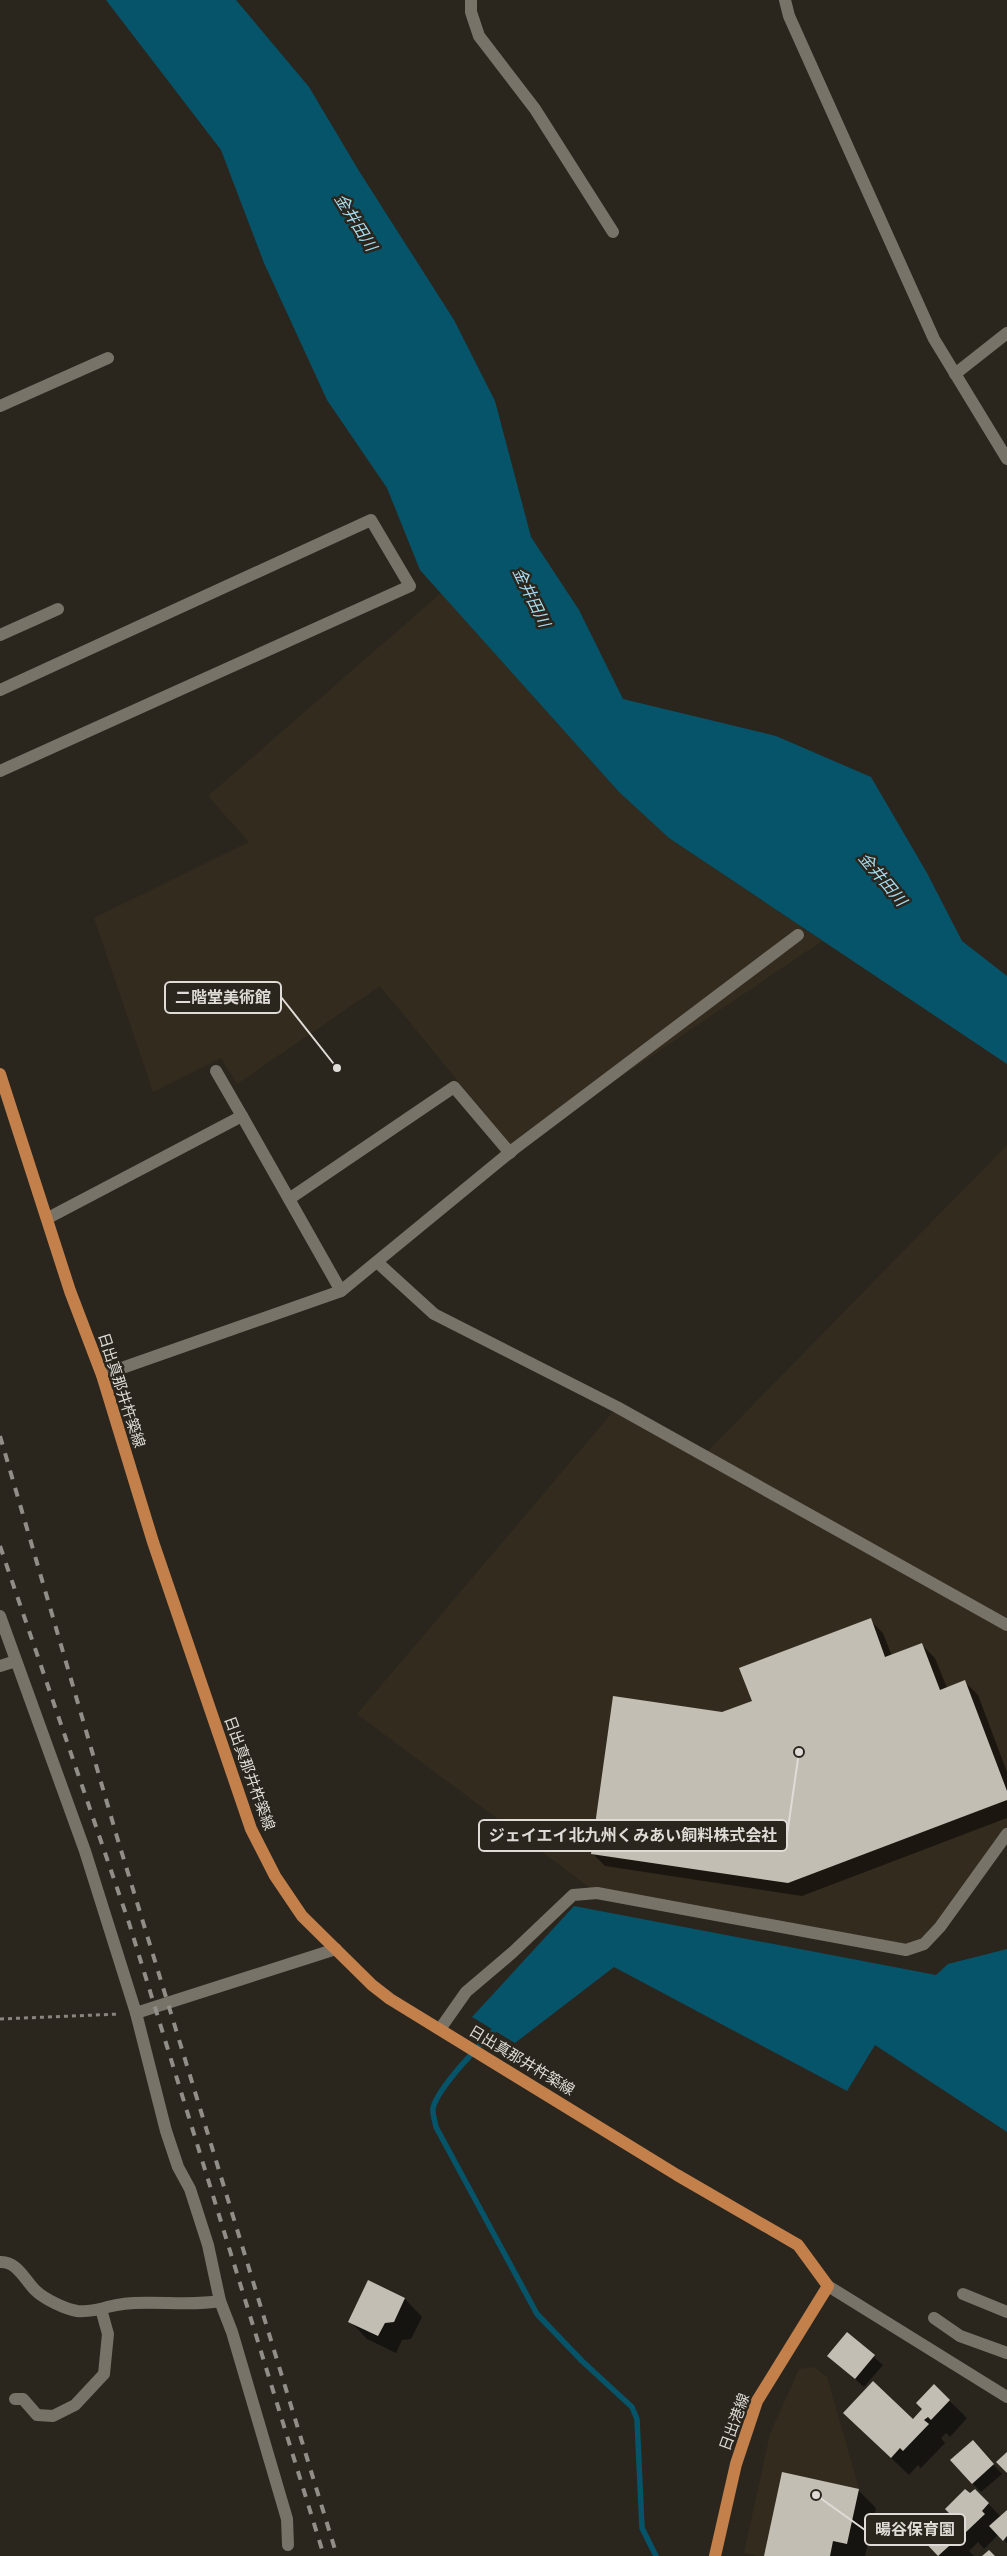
<svg xmlns="http://www.w3.org/2000/svg" width="1007" height="2556" font-family="'Source Serif 4','Noto Sans JP',serif">
  <style>
    .built { fill: #332c1e }
    .water { fill: #065469 }
    .shadow { fill: #0007 }
    .lines { fill: none; stroke-linecap: round; stroke-linejoin: round }
    .stream { stroke: #065469; stroke-width: 5.5 }
    .building { fill: #c3beb3 }
    .path { stroke: #89857f; stroke-width: 3; stroke-dasharray: 4 4; stroke-linecap: butt }
    .minor { stroke: #787369; stroke-width: 12 }
    .major { stroke: #c3804b; stroke-width: 12 }
    .rail { stroke: #918e88; stroke-width: 4; stroke-dasharray: 9 9; stroke-linecap: butt }
    .labels { text-anchor: middle; dominant-baseline: central; stroke-width: 5; stroke-linejoin: round; paint-order: stroke }
    .street-label { font-size: 15px; fill: #dfdcd7; stroke: #2a261e }
    .water-label { font-size: 16px; font-style: italic; fill: #a7ddf1; stroke: #2a261e }
    .leader { fill: none; stroke: #dfdcd7; stroke-width: 2 }
    .callout-dot { fill: #dfdcd7; stroke: #2a261e; stroke-width: 2 }
    .callout { fill: #2a261e; stroke: #dfdcd7; stroke-width: 2 }
    .callout-label { font-size: 16px; text-anchor: middle; font-weight: bold; fill: #dfdcd7 }
  </style>
  <rect width="100%" height="100%" fill="#2a261e"/>
  <g class="built">
    <polygon points="441,593 619,792 669,838 822,941 514,1149 380,986 237,1084 221,1058 153,1092 94,918 249,842 208,796"/>
    <polygon points="1007,1145 1007,1835 924,1944 906,1950 597,1893 357,1714 617,1407 704,1455"/>
    <polygon points="814,2367 827,2377 859,2489 847,2544 833,2541 830,2556 757,2556 744,2553 770,2434 799,2369"/>
  </g>
  <g class="water">
    <polygon points="106,0 236,0 309,87 359,171 454,320 495,401 531,537 579,610 623,699 776,736 871,777 927,873 962,941 1007,976 1007,1064 669,838 619,792 420,570 387,488 327,400 264,263 221,150"/>
    <polygon points="574,1906 936,1975 948,1964 1007,1949 1007,2132 875,2045 847,2091 614,1967 515,2043 472,2017"/>
  </g>
  <g class="shadow">
    <polygon points="870,1620 883,1633 892,1656 922,1645 935,1658 947,1688 965,1682 978,1695 1007,1772 1007,1818 802,1896 605,1866 592,1853 722,1714 754,1702"/>
    <polygon points="368,2282 405,2299 422,2317 411,2339 402,2340 396,2353 367,2339 350,2321"/>
    <polygon points="847,2334 883,2365 864,2387 829,2356"/>
    <polygon points="934,2386 967,2418 950,2437 946,2433 941,2438 945,2443 921,2468 918,2465 909,2475 862,2430 913,2421 924,2409"/>
    <polygon points="981,2451 1002,2474 981,2492 972,2483"/>
    <polygon points="858,2490 876,2508 865,2556 766,2556"/>
    <polygon points="975,2490 1001,2517 1007,2511 1007,2543 999,2534 984,2549 978,2542 969,2551 974,2556 940,2556 920,2536 944,2521"/>
  </g>
  <g class="lines">
    <path class="stream" d="M500,2025c-17,16 -62,62 -67,83 -1,5 2,13 3,19l101,187 45,47 50,46 5,12 5,109 14,28"/>
  </g>
  <g class="building">
    <polygon points="871,1618 885,1657 922,1643 940,1690 965,1680 1007,1791 1007,1800 788,1883 591,1854 613,1696 722,1712 752,1701 739,1668"/>
    <polygon points="368,2280 405,2298 394,2322 385,2323 378,2336 348,2322"/>
    <polygon points="847,2332 875,2355 855,2379 827,2356"/>
    <polygon points="873,2381 913,2419 922,2409 916,2403 934,2384 950,2400 931,2420 928,2417 924,2420 929,2424 903,2451 900,2448 891,2458 843,2413"/>
    <polygon points="973,2440 994,2464 972,2484 950,2460"/>
    <polygon points="1007,2452 1007,2473 996,2462"/>
    <polygon points="782,2472 859,2489 847,2544 833,2541 830,2556 764,2556"/>
    <polygon points="965,2489 970,2493 975,2489 989,2503 982,2511 985,2514 966,2532 959,2526 952,2533 958,2538 938,2556 919,2536 940,2515 944,2519 950,2514 945,2509"/>
    <polygon points="1007,2510 1007,2536 1003,2541 989,2526"/>
    <polygon points="989,2550 995,2556 982,2556"/>
  </g>
  <g class="lines">
    <polyline class="path" points="0,2019 119,2014"/>
    <g class="minor">
      <polyline points="471,0 471,12 479,36 535,109 613,232"/>
      <polyline points="785,0 789,16 934,339 1007,459"/>
      <polyline points="955,374 1007,333"/>
      <polyline points="0,406 108,358"/>
      <polyline points="0,635 58,609"/>
      <polyline points="0,690 371,520 410,586 0,771"/>
      <polyline points="242,1116 341,1291"/>
      <polyline points="289,1199 454,1087 510,1153"/>
      <polyline points="48,1218 242,1116 216,1071"/>
      <polyline points="377,1262 434,1314 617,1407 1007,1625"/>
      <polyline points="102,1375 341,1291 514,1149 798,935"/>
      <polyline points="0,1616 85,1851 136,2013 166,2131 178,2167 190,2189 208,2245 220,2301 232,2332 287,2519 288,2545"/>
      <polyline points="0,1666 16,1661"/>
      <polyline points="136,2013 336,1949"/>
      <polyline points="440,2029 466,1992 513,1952 573,1895 597,1893 906,1950 924,1944 940,1927 1007,1834"/>
      <path d="M0,2262c17,-1 25,18 35,28 9,9 30,19 42,21 7,1 17,-1 24,-2"/>
      <polyline points="828,2286 1007,2397"/>
      <polyline points="963,2294 1007,2312"/>
      <polyline points="934,2318 960,2336 1007,2353"/>
      <path d="M15,2399h8l14,16 16,1 22,-11 29,-31 4,-40 -7,-25c37,-13 80,-1 119,-8"/>
    </g>
    <polyline class="major" points="0,1074 70,1291 102,1375 153,1542 251,1829 275,1876 302,1916 372,1985 390,1999 677,2175 798,2245 828,2286 757,2401 736,2464 715,2556"/>
    <g class="rail">
      <polyline points="0,1436 117,1837 337,2556"/>
      <polyline points="0,1546 129,1923 324,2556"/>
    </g>
  </g>
  <g class="labels">
    <g class="street-label">
      <text transform="translate(122 1390) rotate(72)">日出真那井杵築線</text>
      <text transform="translate(250 1773) rotate(70)">日出真那井杵築線</text>
      <text transform="translate(522 2060) rotate(31)">日出真那井杵築線</text>
      <text transform="translate(734 2422) rotate(-70)">日出港線</text>
    </g>
    <g class="water-label">
      <text transform="translate(356 222) rotate(58)">金井田川</text>
      <text transform="translate(532 597) rotate(64)">金井田川</text>
      <text transform="translate(883 879) rotate(50)">金井田川</text>
    </g>
  </g>
  <path class="leader" d="M337 1068L281 997M799 1752L787 1835M816 2495L865 2530"/>
  <g class="callout-dot">
    <circle cx="337" cy="1068" r="5"/>
    <circle cx="799" cy="1752" r="5"/>
    <circle cx="816" cy="2495" r="5"/>
  </g>
  <g class="callout">
    <rect x="165" y="982" width="116" height="31" rx="5"/>
    <rect x="479" y="1820" width="308" height="31" rx="5"/>
    <rect x="865" y="2514" width="100" height="31" rx="5"/>
  </g>
  <g class="callout-label">
    <text x="223" y="1003">二階堂美術館</text>
    <text x="633" y="1841">ジェイエイ北九州くみあい飼料株式会社</text>
    <text x="915" y="2535">暘谷保育園</text>
  </g>
</svg>
